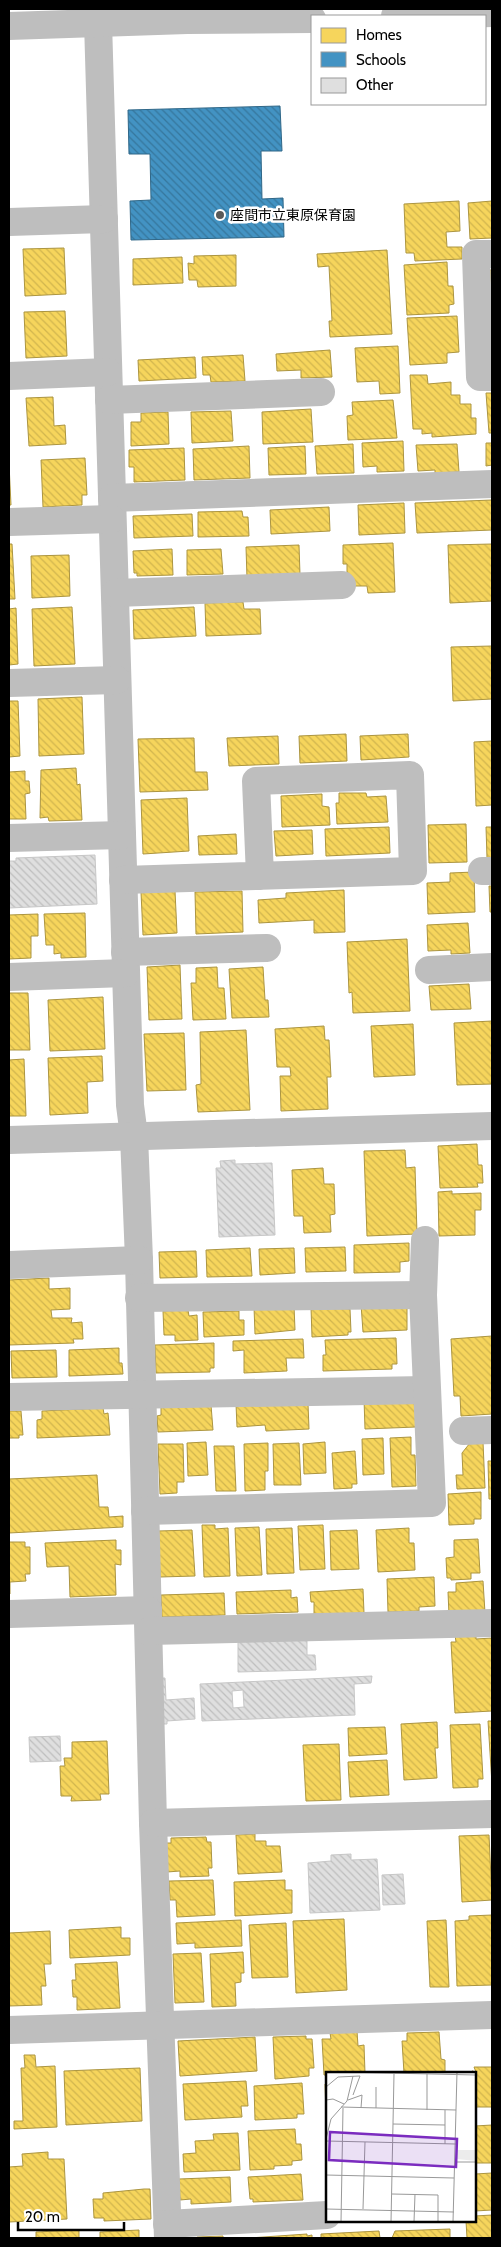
<svg xmlns="http://www.w3.org/2000/svg" width="501" height="2247" font-family="Cabin,'Noto Sans JP',sans-serif">
  <style>
    .homes { fill: url(#homes-back-hatch); stroke: #ac9540 }
    .schools { fill: url(#schools-back-hatch); stroke: #2f6788 }
    .building { fill: url(#building-back-hatch); stroke: #c7c7c7; fill-rule: evenodd }
    .lines { fill: none; stroke-linecap: round; stroke-linejoin: round }
    .minor { stroke: #bebebe; stroke-width: 28 }
    .poi-dot { fill: #595959; stroke: #fff; stroke-width: 2 }
    .labels { text-anchor: middle; dominant-baseline: central; stroke-width: 5; stroke-linejoin: round; paint-order: stroke }
    .poi-label { font-size: 14px; fill: #000; stroke: #fff; text-anchor: start }
    .inset-road { fill: none; stroke: #999; stroke-width: 1 }
    .view { fill: #7b2cbf; fill-opacity: 0.15; stroke: #7b2cbf; stroke-width: 2.5 }
    .inset-edge { fill: none; stroke: #000; stroke-width: 2.5 }
  </style>
  <defs>
    <pattern id="homes-back-hatch" width="6" height="6" patternUnits="userSpaceOnUse" patternTransform="scale(1.25)"><rect width="6" height="6" fill="#f6d55c"/><path d="M-1 5l2 2M0 0l6 6M5-1l2 2" fill="none" stroke="#d1b54e"/></pattern>
    <pattern id="schools-back-hatch" width="6" height="6" patternUnits="userSpaceOnUse" patternTransform="scale(1.25)"><rect width="6" height="6" fill="#4393c3"/><path d="M-1 5l2 2M0 0l6 6M5-1l2 2" fill="none" stroke="#36769c"/></pattern>
    <pattern id="building-back-hatch" width="6" height="6" patternUnits="userSpaceOnUse" patternTransform="scale(1.25)"><rect width="6" height="6" fill="#dfdfdf"/><path d="M-1 5l2 2M0 0l6 6M5-1l2 2" fill="none" stroke="#bebebe"/></pattern>
  </defs>
  <rect width="100%" height="100%" fill="#fff"/>
  <g class="homes">
    <polygon points="459,201 460,231 446,232 447,247 462,247 462,259 415,261 414,253 406,253 404,204"/>
    <polygon points="492,201 492,238 470,239 468,203"/>
    <polygon points="64,248 66,294 25,296 23,249"/>
    <polygon points="387,250 392,334 330,337 329,321 332,321 329,266 318,267 317,254"/>
    <polygon points="236,255 236,286 198,287 197,280 189,280 188,263 194,264 194,256"/>
    <polygon points="182,257 183,283 133,285 133,259"/>
    <polygon points="447,262 448,286 453,286 454,304 449,305 449,313 407,315 404,265"/>
    <polygon points="490,270 492,270 492,302"/>
    <polygon points="65,311 67,356 26,358 24,312"/>
    <polygon points="457,316 459,352 447,353 447,363 410,365 407,318"/>
    <polygon points="398,346 400,393 380,394 379,381 357,382 355,348"/>
    <polygon points="330,350 332,377 301,378 301,370 277,371 276,354"/>
    <polygon points="243,355 245,381 211,382 210,375 203,375 202,357"/>
    <polygon points="195,357 196,378 139,381 138,360"/>
    <polygon points="410,375 427,375 428,384 451,382 451,395 460,395 460,404 471,404 471,418 476,418 476,434 432,437 432,433 422,434 422,429 413,429"/>
    <polygon points="486,393 492,393 492,433 489,433"/>
    <polygon points="53,397 54,426 65,425 66,444 29,446 26,398"/>
    <polygon points="393,400 397,438 348,440 347,416 353,415 352,402"/>
    <polygon points="311,409 313,442 263,444 262,412"/>
    <polygon points="231,411 233,441 192,443 191,412"/>
    <polygon points="168,412 169,444 131,446 131,422 141,422 141,413"/>
    <polygon points="403,441 404,471 377,472 377,466 363,467 362,443"/>
    <polygon points="486,443 492,443 492,465 486,466"/>
    <polygon points="353,444 354,473 317,474 315,446"/>
    <polygon points="457,444 459,472 435,473 435,470 418,471 416,445"/>
    <polygon points="249,446 250,478 194,480 193,449"/>
    <polygon points="305,446 306,474 269,475 268,448"/>
    <polygon points="184,448 185,480 134,482 134,467 129,467 129,450"/>
    <polygon points="85,458 87,495 82,495 82,505 43,507 41,460"/>
    <polygon points="9,464 11,505 9,505"/>
    <polygon points="492,500 492,530 417,533 415,503"/>
    <polygon points="404,503 405,533 359,535 358,505"/>
    <polygon points="329,507 330,531 271,534 270,510"/>
    <polygon points="242,511 243,517 248,517 249,536 198,537 198,512"/>
    <polygon points="192,514 193,536 134,538 133,516"/>
    <polygon points="393,543 395,592 368,593 367,586 347,586 347,564 343,564 343,545"/>
    <polygon points="9,544 12,544 15,599 9,599"/>
    <polygon points="492,544 492,601 450,603 448,545"/>
    <polygon points="299,545 300,575 247,578 246,547"/>
    <polygon points="172,549 173,575 137,576 137,573 134,573 133,551"/>
    <polygon points="221,549 223,574 187,575 187,550"/>
    <polygon points="69,555 70,596 32,598 31,556"/>
    <polygon points="243,602 244,609 260,609 261,634 206,636 205,603"/>
    <polygon points="72,607 75,664 34,666 32,609"/>
    <polygon points="194,607 196,636 134,639 133,610"/>
    <polygon points="16,608 18,664 9,665 9,609"/>
    <polygon points="492,646 492,699 453,701 451,647"/>
    <polygon points="82,697 84,754 39,756 38,699"/>
    <polygon points="9,701 18,701 20,756 9,757"/>
    <polygon points="346,734 347,761 300,763 299,736"/>
    <polygon points="408,734 409,757 361,760 360,736"/>
    <polygon points="278,736 279,764 229,766 227,738"/>
    <polygon points="194,738 195,772 207,772 208,790 140,792 138,739"/>
    <polygon points="492,741 492,805 476,806 474,742"/>
    <polygon points="76,768 77,785 80,784 82,820 49,821 48,817 40,818 41,770"/>
    <polygon points="25,771 25,781 29,781 30,793 25,794 26,819 9,819 9,772"/>
    <polygon points="339,793 366,793 367,797 386,796 388,822 337,824 336,803 339,803"/>
    <polygon points="322,794 322,806 329,807 330,825 282,827 281,796"/>
    <polygon points="187,798 189,851 143,854 141,800"/>
    <polygon points="466,824 467,862 429,863 428,825"/>
    <polygon points="389,827 390,853 326,856 325,829"/>
    <polygon points="486,827 492,827 492,858 487,858"/>
    <polygon points="312,830 313,854 276,856 274,831"/>
    <polygon points="236,834 237,854 199,855 198,836"/>
    <polygon points="474,872 475,912 428,914 427,883 450,882 450,873"/>
    <polygon points="489,886 492,886 492,912 490,912"/>
    <polygon points="344,890 345,932 314,933 314,920 259,923 258,900 286,898 286,893"/>
    <polygon points="175,891 177,933 143,935 141,892"/>
    <polygon points="242,891 243,932 196,934 195,892"/>
    <polygon points="85,913 86,957 61,958 61,953 54,954 54,945 46,945 44,914"/>
    <polygon points="38,914 38,936 31,936 31,958 9,959 9,915"/>
    <polygon points="468,923 470,953 451,954 451,950 428,951 427,925"/>
    <polygon points="407,939 410,1011 353,1013 352,992 349,993 347,942"/>
    <polygon points="180,965 182,1019 149,1020 147,967"/>
    <polygon points="217,967 218,988 224,988 226,1019 193,1020 191,983 196,983 196,968"/>
    <polygon points="263,967 265,1000 268,1000 269,1017 232,1018 229,969"/>
    <polygon points="469,984 471,1009 431,1010 429,986"/>
    <polygon points="9,993 28,993 30,1050 9,1050"/>
    <polygon points="103,997 105,1049 50,1051 48,1000"/>
    <polygon points="492,1021 492,1084 457,1085 454,1023"/>
    <polygon points="413,1024 415,1075 374,1077 371,1026"/>
    <polygon points="324,1026 325,1040 329,1040 331,1077 327,1077 328,1109 281,1111 280,1076 291,1076 290,1067 277,1067 275,1029"/>
    <polygon points="246,1030 250,1110 198,1112 196,1085 201,1084 200,1032"/>
    <polygon points="184,1033 186,1090 147,1091 144,1034"/>
    <polygon points="102,1056 103,1081 87,1082 88,1113 50,1115 48,1058"/>
    <polygon points="24,1059 26,1116 9,1116 9,1060"/>
    <polygon points="477,1144 478,1165 482,1165 483,1183 477,1183 478,1187 440,1188 438,1146"/>
    <polygon points="405,1150 406,1168 415,1167 417,1234 367,1236 364,1151"/>
    <polygon points="323,1168 324,1184 334,1184 335,1214 330,1215 331,1232 304,1233 303,1216 294,1216 292,1170"/>
    <polygon points="452,1191 452,1194 481,1193 481,1210 475,1210 475,1235 439,1236 438,1192"/>
    <polygon points="409,1243 409,1261 400,1262 400,1272 354,1273 354,1245"/>
    <polygon points="345,1247 346,1271 306,1272 305,1248"/>
    <polygon points="250,1248 252,1276 207,1277 206,1250"/>
    <polygon points="294,1248 295,1273 260,1275 259,1249"/>
    <polygon points="196,1251 197,1277 160,1278 159,1252"/>
    <polygon points="49,1278 49,1289 70,1288 70,1309 51,1310 52,1318 72,1318 71,1323 82,1322 83,1339 73,1339 74,1343 9,1345 9,1280"/>
    <polygon points="407,1302 407,1330 363,1332 361,1304"/>
    <polygon points="294,1306 295,1330 255,1334 254,1307"/>
    <polygon points="311,1307 350,1309 351,1332 348,1332 348,1335 312,1337"/>
    <polygon points="188,1310 189,1316 197,1315 198,1340 175,1341 175,1335 164,1335 163,1311"/>
    <polygon points="239,1311 239,1320 244,1320 244,1335 204,1337 203,1312"/>
    <polygon points="492,1336 492,1414 461,1416 460,1396 454,1396 451,1339"/>
    <polygon points="396,1338 397,1364 392,1364 392,1369 323,1371 323,1355 326,1355 325,1340"/>
    <polygon points="303,1339 304,1358 286,1358 287,1371 244,1373 244,1350 233,1351 233,1341"/>
    <polygon points="214,1343 214,1368 210,1368 210,1372 156,1373 155,1345"/>
    <polygon points="119,1348 119,1363 122,1363 123,1374 69,1376 69,1350"/>
    <polygon points="56,1350 57,1377 12,1378 11,1351"/>
    <polygon points="364,1399 421,1402 416,1427 365,1429"/>
    <polygon points="236,1404 308,1404 309,1429 266,1431 265,1425 237,1427"/>
    <polygon points="211,1405 213,1430 158,1432 157,1416 161,1415 161,1407"/>
    <polygon points="103,1408 104,1414 108,1413 110,1435 37,1438 37,1420 42,1419 42,1411"/>
    <polygon points="9,1411 21,1411 23,1435 19,1435 19,1438 9,1438"/>
    <polygon points="411,1437 411,1455 415,1455 416,1486 392,1487 390,1438"/>
    <polygon points="383,1438 384,1474 363,1475 362,1439"/>
    <polygon points="206,1442 208,1475 188,1476 187,1443"/>
    <polygon points="325,1442 326,1473 304,1474 303,1444"/>
    <polygon points="483,1442 485,1488 457,1489 456,1475 463,1475 462,1453 470,1443"/>
    <polygon points="268,1443 268,1471 265,1471 265,1490 245,1491 244,1444"/>
    <polygon points="299,1443 301,1485 274,1485 273,1444"/>
    <polygon points="158,1444 183,1444 184,1482 177,1482 177,1493 160,1494"/>
    <polygon points="214,1446 234,1446 236,1491 216,1491"/>
    <polygon points="355,1451 357,1484 352,1484 352,1488 334,1489 332,1453"/>
    <polygon points="488,1461 492,1461 492,1499 489,1499"/>
    <polygon points="97,1475 99,1507 108,1507 109,1517 123,1516 123,1527 9,1533 9,1479"/>
    <polygon points="481,1492 481,1519 474,1519 474,1524 449,1525 448,1494"/>
    <polygon points="202,1525 215,1525 215,1529 228,1528 230,1576 204,1577"/>
    <polygon points="323,1525 325,1569 300,1570 298,1526"/>
    <polygon points="259,1527 262,1575 237,1576 235,1528"/>
    <polygon points="292,1528 294,1573 267,1574 266,1529"/>
    <polygon points="409,1528 409,1543 414,1543 415,1570 378,1572 376,1530"/>
    <polygon points="192,1530 195,1576 160,1577 158,1531"/>
    <polygon points="357,1530 359,1569 331,1570 330,1531"/>
    <polygon points="478,1539 480,1573 471,1573 471,1579 451,1580 451,1578 447,1578 446,1558 454,1557 454,1540"/>
    <polygon points="116,1540 116,1550 121,1550 121,1565 115,1564 116,1595 70,1597 69,1566 47,1567 45,1543"/>
    <polygon points="9,1542 25,1542 25,1547 30,1547 30,1574 25,1574 26,1581 10,1582 10,1594 9,1594"/>
    <polygon points="434,1577 435,1606 419,1607 419,1611 388,1612 387,1579"/>
    <polygon points="483,1581 485,1613 449,1615 448,1592 456,1592 456,1583"/>
    <polygon points="363,1589 364,1613 314,1615 314,1602 311,1602 310,1592"/>
    <polygon points="291,1590 291,1598 297,1597 298,1612 237,1614 236,1592"/>
    <polygon points="224,1593 225,1615 162,1617 161,1595"/>
    <polygon points="476,1634 476,1639 492,1638 492,1711 455,1713 451,1642 456,1642 455,1635"/>
    <polygon points="488,1721 492,1721 492,1784"/>
    <polygon points="437,1722 438,1748 435,1748 437,1778 404,1780 401,1724"/>
    <polygon points="480,1724 483,1779 478,1779 478,1787 453,1788 450,1725"/>
    <polygon points="385,1727 387,1754 349,1756 348,1728"/>
    <polygon points="107,1741 109,1794 100,1794 101,1800 71,1801 72,1796 61,1796 60,1766 65,1766 64,1758 72,1758 72,1742"/>
    <polygon points="339,1744 341,1800 306,1801 303,1745"/>
    <polygon points="387,1760 389,1795 350,1797 348,1762"/>
    <polygon points="255,1834 255,1841 266,1841 266,1846 280,1846 282,1872 238,1874 236,1835"/>
    <polygon points="489,1835 492,1900 462,1902 459,1836"/>
    <polygon points="206,1837 207,1842 211,1842 212,1868 208,1868 209,1876 180,1877 180,1871 167,1872 166,1843 171,1843 171,1838"/>
    <polygon points="213,1880 215,1915 177,1917 176,1900 170,1900 169,1881"/>
    <polygon points="285,1880 285,1890 292,1890 292,1913 235,1916 234,1882"/>
    <polygon points="492,1915 492,1985 457,1986 455,1921 469,1920 469,1916"/>
    <polygon points="344,1919 347,1990 296,1993 293,1921"/>
    <polygon points="241,1920 242,1946 195,1948 195,1943 177,1944 176,1923"/>
    <polygon points="446,1920 449,1987 430,1987 427,1921"/>
    <polygon points="286,1923 288,1977 252,1978 249,1925"/>
    <polygon points="121,1927 121,1938 130,1938 130,1955 70,1958 69,1930"/>
    <polygon points="50,1931 51,1964 44,1964 46,1986 41,1986 42,2005 9,2006 9,1933"/>
    <polygon points="243,1952 244,1973 241,1973 241,1982 235,1983 236,2006 212,2007 210,1954"/>
    <polygon points="201,1953 204,2002 175,2003 173,1954"/>
    <polygon points="117,1962 120,2008 77,2010 77,1997 73,1997 72,1980 76,1980 75,1964"/>
    <polygon points="357,2031 358,2046 364,2045 365,2073 324,2075 322,2039 331,2039 330,2033"/>
    <polygon points="439,2032 441,2059 445,2060 445,2073 404,2073 402,2041 407,2041 407,2033"/>
    <polygon points="306,2036 306,2039 312,2039 314,2068 309,2068 309,2076 275,2079 273,2037"/>
    <polygon points="255,2037 257,2071 180,2076 178,2041"/>
    <polygon points="24,2055 35,2055 36,2067 55,2066 57,2127 14,2129 14,2121 23,2121 21,2068 25,2068"/>
    <polygon points="474,2067 492,2067 492,2107 475,2107 475,2073 472,2071 476,2072"/>
    <polygon points="140,2068 142,2121 66,2125 64,2071"/>
    <polygon points="246,2081 248,2106 241,2106 242,2117 185,2120 183,2084"/>
    <polygon points="302,2083 304,2114 297,2114 297,2118 255,2120 254,2086"/>
    <polygon points="325,2084 327,2084 327,2114 326,2114"/>
    <polygon points="492,2125 492,2163 475,2163 475,2126"/>
    <polygon points="295,2129 296,2144 301,2144 302,2160 292,2161 292,2165 274,2166 274,2169 250,2170 248,2131"/>
    <polygon points="238,2133 240,2170 184,2172 183,2154 196,2153 195,2141 214,2140 213,2134"/>
    <polygon points="48,2152 48,2159 64,2159 67,2219 9,2222 9,2167 23,2166 22,2154"/>
    <polygon points="492,2173 492,2210 475,2211 475,2174"/>
    <polygon points="301,2174 303,2200 253,2202 253,2199 250,2199 248,2177"/>
    <polygon points="230,2177 231,2202 191,2204 191,2199 180,2200 179,2179"/>
    <polygon points="144,2189 150,2189 151,2219 104,2221 104,2218 94,2218 93,2199 103,2199 103,2193"/>
    <polygon points="492,2215 492,2238 467,2238 466,2221 475,2221 475,2216"/>
    <polygon points="450,2229 450,2238 392,2238 395,2231"/>
    <polygon points="79,2230 79,2238 36,2238 36,2232"/>
    <polygon points="139,2230 139,2238 100,2238 100,2232"/>
    <polygon points="379,2231 380,2238 321,2238 321,2234"/>
    <polygon points="307,2234 307,2236 312,2235 312,2238 249,2238"/>
    <polygon points="223,2236 223,2238 197,2238 197,2237"/>
  </g>
  <polygon class="schools" points="280,106 282,151 261,151 262,199 283,198 284,237 131,240 130,201 151,200 150,154 129,154 128,110"/>
  <g class="building">
    <polygon points="95,855 97,904 9,908 9,861 16,861 16,858"/>
    <polygon points="235,1160 235,1164 272,1163 275,1235 219,1237 216,1168 221,1168 220,1161"/>
    <polygon points="307,1639 307,1655 315,1655 316,1670 238,1672 238,1641"/>
    <path d="M372,1676l-1,7 -17,1 1,31 -153,6 -2,-37zM243,1690l1,17 -11,1 -1,-17z"/>
    <polygon points="159,1678 165,1678 166,1700 194,1698 195,1719 167,1721 167,1724 161,1724"/>
    <polygon points="60,1736 61,1761 30,1762 29,1737"/>
    <polygon points="351,1854 351,1860 377,1859 380,1910 310,1913 308,1863 331,1861 331,1855"/>
    <polygon points="403,1874 405,1904 383,1905 382,1875"/>
  </g>
  <g class="lines">
    <g class="minor">
      <polyline points="395,16 492,13"/>
      <polyline points="98,22 130,1105 134,1136 139,1260 153,1823 168,2238"/>
      <polyline points="9,26 187,20 312,19"/>
      <polyline points="9,222 104,219"/>
      <polyline points="492,254 476,254 480,377 492,377"/>
      <polyline points="9,376 108,372"/>
      <polyline points="109,400 321,392"/>
      <polyline points="112,498 492,484"/>
      <polyline points="9,522 112,519"/>
      <polyline points="115,593 342,585"/>
      <polyline points="9,683 117,680"/>
      <polyline points="9,838 122,835"/>
      <polyline points="482,871 492,871"/>
      <polyline points="123,880 413,871 410,775 256,781 260,876"/>
      <polyline points="125,952 267,948"/>
      <polyline points="429,970 492,967"/>
      <polyline points="9,977 126,973"/>
      <polyline points="9,1140 492,1126"/>
      <polyline points="9,1265 139,1260"/>
      <polyline points="139,1298 423,1295"/>
      <polyline points="9,1397 426,1390"/>
      <polyline points="463,1431 492,1430"/>
      <polyline points="145,1511 432,1503 423,1295 425,1240"/>
      <polyline points="9,1614 148,1610"/>
      <polyline points="149,1631 492,1623"/>
      <polyline points="153,1823 492,1814"/>
      <polyline points="9,2030 492,2015"/>
      <polyline points="167,2224 327,2215"/>
    </g>
  </g>
  <circle class="poi-dot" cx="220" cy="215" r="5"/>
  <g class="labels">
    <g class="poi-label">
      <text x="230" y="215">座間市立東原保育園</text>
    </g>
  </g>
  <g transform="translate(326 2072)">
    <rect width="150" height="150" fill="#fff"/>
    <path d="M131,78h19v11l-19,-2z" fill="#ececec"/>
    <path class="inset-road" d="M16,0l134,3M0,15l12,-10 22,-1 -7,19M0,28l7,-1 11,5M22,28l14,-5 -1,13M15,35l115,3M50,36v-21M101,38v-36M67,52l52,1M0,67l5,-20 16,-18 6,-25M0,69l130,3M119,72v-34M129,90h21M0,103l128,3M66,122l46,1v27M0,137l128,3M37,137l2,-67M15,150l2,-114M65,150l3,-148M88,150l1,-28M127,150l4,-150"/>
    <path class="view" d="M4,60l127,7 -1,28 -127,-7z"/>
    <rect width="150" height="150" class="inset-edge"/>
  </g>
  <rect width="501" height="2247" fill="none" stroke="#000000" stroke-width="20"/>
  <rect x="311" y="15" width="175" height="90" fill="#ffffff" stroke="#999999"/>
  <rect x="321" y="28" width="25" height="15" fill="#f6d55c" stroke="#999999"/>
  <text x="356" y="40" font-size="15" fill="#000000">Homes</text>
  <rect x="321" y="52" width="25" height="15" fill="#4393c3" stroke="#999999"/>
  <text x="356" y="65" font-size="15" fill="#000000">Schools</text>
  <rect x="321" y="78" width="25" height="15" fill="#dfdfdf" stroke="#999999"/>
  <text x="356" y="90" font-size="15" fill="#000000">Other</text>
  <path d="M18 2222v8h106v-8" fill="none" stroke="#000000" stroke-width="2.5"/>
  <text x="25" y="2222" font-size="15" fill="#000000" stroke="#ffffff" stroke-width="4" paint-order="stroke">20 m</text>
</svg>
